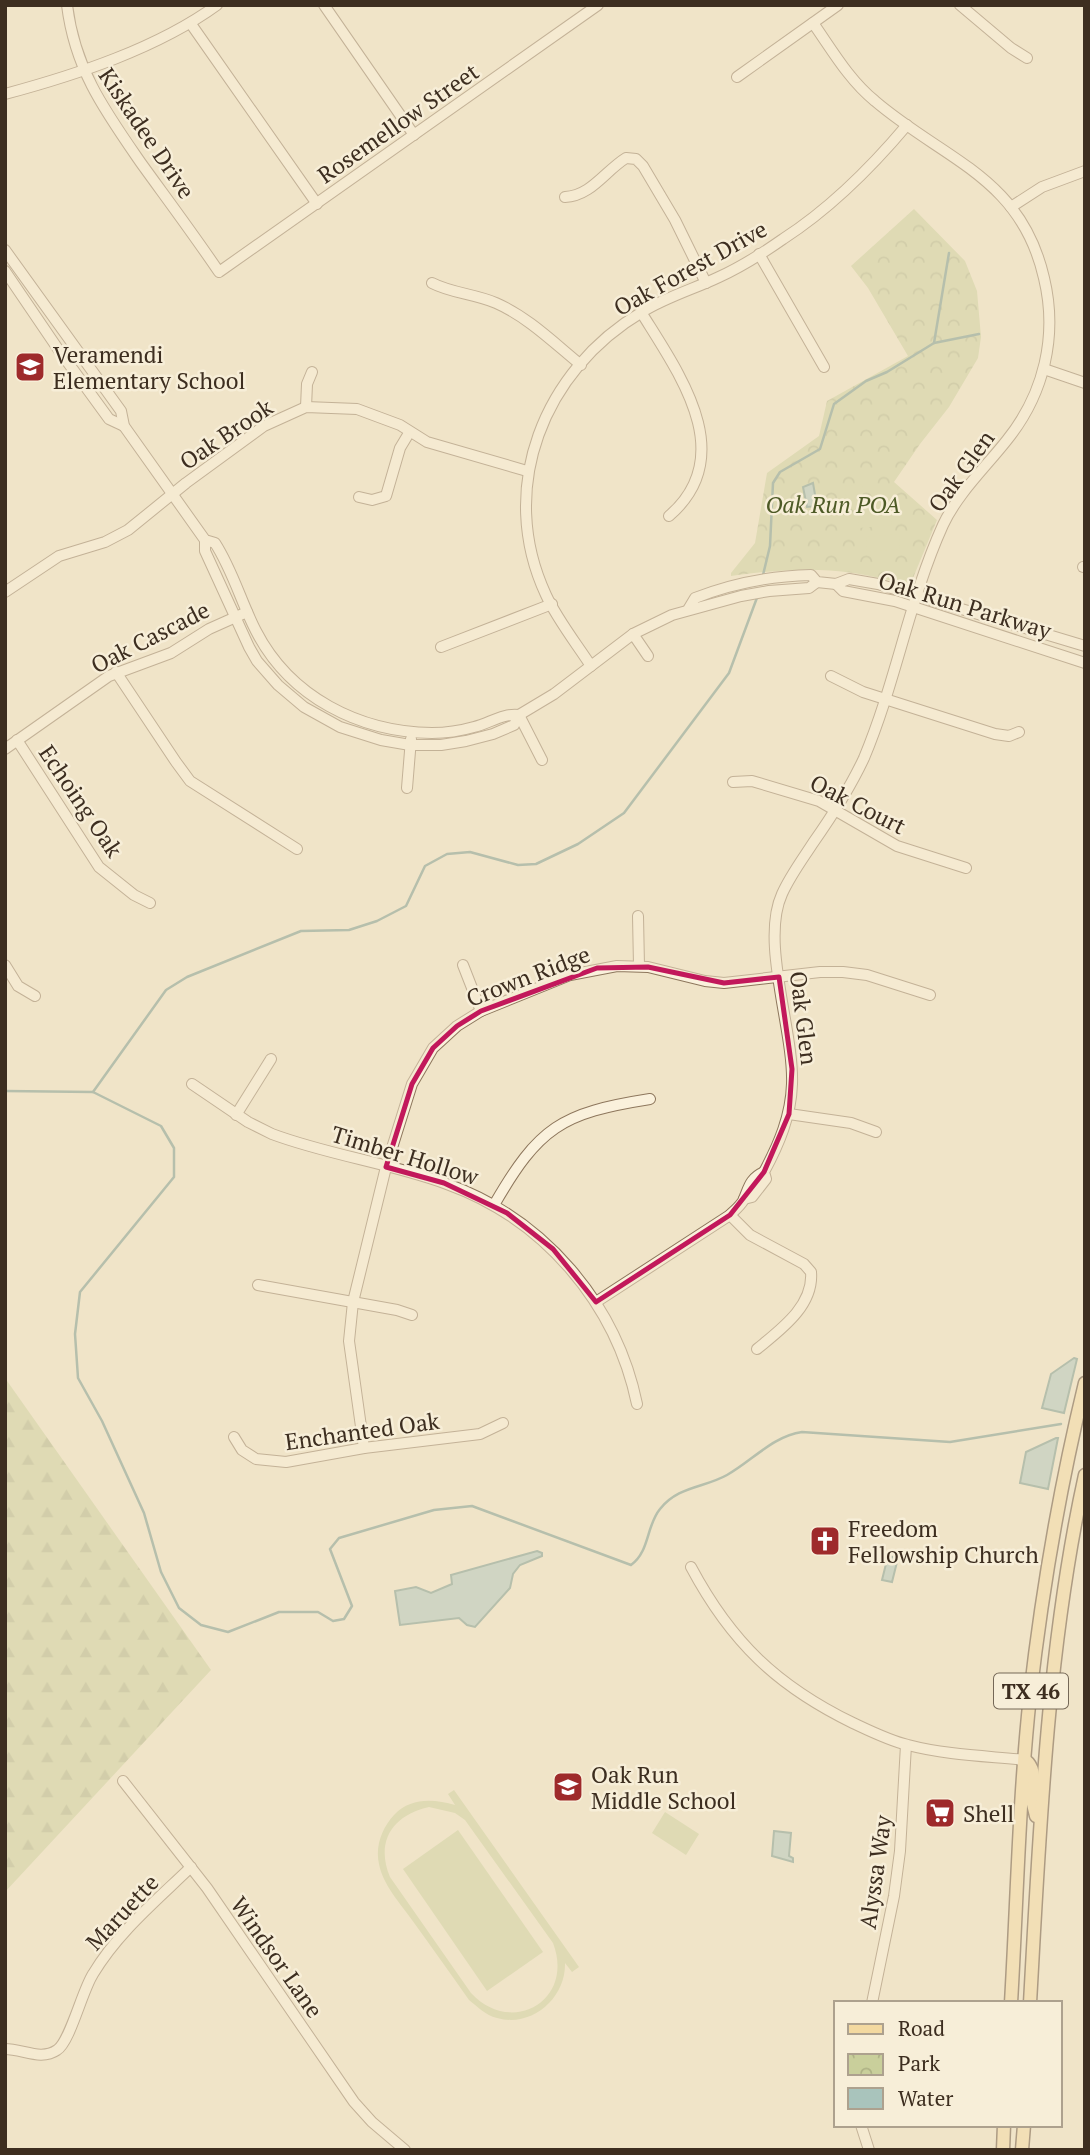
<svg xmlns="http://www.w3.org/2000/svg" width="1090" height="2155" font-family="'PT Serif',serif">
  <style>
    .forest { fill: url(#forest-firs) }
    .park { fill: url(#park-crowns) }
    .pitch { fill: #c9cf9b; fill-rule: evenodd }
    .water { fill: #a9c4bc; stroke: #6f938a; stroke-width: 2 }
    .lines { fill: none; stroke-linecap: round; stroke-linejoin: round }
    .stream { stroke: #6f938a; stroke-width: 2.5 }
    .minor-casing { stroke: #8d765c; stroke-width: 12 }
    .major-casing { stroke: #5b4430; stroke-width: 15 }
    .minor { stroke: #faf1dc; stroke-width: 10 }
    .major { stroke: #f3d9a0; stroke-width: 12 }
    .marked { fill: none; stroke: #c2185b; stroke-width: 5; stroke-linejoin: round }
    .labels { text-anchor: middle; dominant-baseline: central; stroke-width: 5; stroke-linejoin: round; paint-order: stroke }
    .shield { fill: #f7eed8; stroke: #756857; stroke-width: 2 }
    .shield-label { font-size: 21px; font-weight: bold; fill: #3d2e20 }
    .street-label { font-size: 23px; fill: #3d2e20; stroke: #f7eed8 }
    .poi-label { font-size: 23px; fill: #3d2e20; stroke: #f7eed8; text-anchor: start }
    .park-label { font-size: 23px; font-style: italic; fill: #4d5a26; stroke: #f7eed8 }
  </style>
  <defs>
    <pattern id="forest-firs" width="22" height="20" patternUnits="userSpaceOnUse" patternTransform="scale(1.75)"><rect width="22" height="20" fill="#c9cf9b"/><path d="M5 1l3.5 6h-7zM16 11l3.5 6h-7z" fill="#aeb285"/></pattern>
    <pattern id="park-crowns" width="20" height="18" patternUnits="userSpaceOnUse" patternTransform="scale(1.75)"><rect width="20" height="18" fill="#c9cf9b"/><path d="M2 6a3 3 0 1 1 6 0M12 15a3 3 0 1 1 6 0" fill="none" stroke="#aeb285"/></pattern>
  </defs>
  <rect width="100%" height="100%" fill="#f0e4c8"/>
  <polygon class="forest" points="5,1378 211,1670 5,1892"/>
  <path class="park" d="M914,209l51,52 12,30 4,46 -3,21 -29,49 -29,37 -26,38 43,38 -24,58 -9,6c-65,-18 -107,-17 -173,-8v-3l24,-30 12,-70 52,-37 8,-35 81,-45 -40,-68 -17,-22z"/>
  <g class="pitch">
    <polygon points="862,484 863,504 847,505 845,486"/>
    <polygon points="891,510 892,525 859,528 858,513"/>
    <polygon points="899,534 900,549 867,552 866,537"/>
    <path d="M454,1790l125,177 -7,5 -7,-9c1,35 -33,65 -68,55 -12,-3 -19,-11 -28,-18 -19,-27 -38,-54 -57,-80 -12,-17 -29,-35 -33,-56 -4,-18 3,-36 15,-49 17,-18 40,-16 61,-10l-7,-11zM429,1807l26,6 10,7 88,123c22,57 -41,94 -82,50l-81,-116c-15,-36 3,-62 39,-70z"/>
    <polygon points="665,1812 699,1834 686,1855 652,1833"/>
    <polygon points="458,1830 543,1952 487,1991 403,1869"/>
  </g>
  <g class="water">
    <polygon points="813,483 817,506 807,507 803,487"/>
    <polygon points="1074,1358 1077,1359 1064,1413 1042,1408 1051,1374"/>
    <polygon points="1056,1438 1058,1438 1048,1489 1020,1483 1026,1452"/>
    <polygon points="537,1551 542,1553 542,1556 520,1565 513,1574 510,1588 475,1627 467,1625 459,1618 400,1625 395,1591 416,1587 431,1593 452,1584 451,1575"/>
    <polygon points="888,1556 898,1558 892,1582 882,1580"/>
    <polygon points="774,1831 791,1833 789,1856 793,1858 793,1862 772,1856"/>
  </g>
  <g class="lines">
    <g class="stream">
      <polyline points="934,343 949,253"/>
      <polyline points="763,575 770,546 773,483 780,472 820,449 834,404 866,381 887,372 934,343 979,334"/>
      <path d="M5,1091l88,1 68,34 13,22v29l-94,115 -5,42 3,44 24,43 42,92 17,59 18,36 22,17 27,7 51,-20h39l15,9 11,-2 8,-13 -22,-57 9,-11 95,-28 38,-4 159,59c19,-14 15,-39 29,-56 18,-23 44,-21 67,-34 25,-14 46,-39 75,-43l148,10 111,-18"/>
      <polyline points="93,1092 166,990 187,977 301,931 349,930 377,921 406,906 425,866 447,854 470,852 518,865 536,864 578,844 624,813 729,673 758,595"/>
    </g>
    <g class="minor-casing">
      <g id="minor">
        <path d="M67,5c8,65 38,106 74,158 26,36 53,72 78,109l379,-267"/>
        <polyline points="324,5 414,135"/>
        <polyline points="960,5 1011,48 1027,58"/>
        <polyline points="191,24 317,204"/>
        <polyline points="737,77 838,5"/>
        <path d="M5,94c71,-19 153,-46 212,-89"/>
        <path d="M565,197c26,-1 40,-26 61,-39l10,1 7,7 32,54 31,63"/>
        <polyline points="1011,207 1042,187 1085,171"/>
        <path d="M5,250l116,161 3,15 81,114 10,3c18,28 26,59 41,88 34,66 103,101 176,102 14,0 28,-2 42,-6 16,-4 29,-14 45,-12"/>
        <polyline points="759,254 824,367"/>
        <polyline points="5,271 58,349 109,419 124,426"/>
        <path d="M432,283c19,10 43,11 64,20 32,14 58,40 85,62"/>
        <path d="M641,312c37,60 99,143 28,204"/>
        <polyline points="1044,369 1085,383"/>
        <polyline points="306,407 307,384 312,372"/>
        <polyline points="359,497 372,500 386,496 400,448 409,433"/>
        <polyline points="205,540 205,551 249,647 257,661 278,685 304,707 340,727 381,740 410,745 441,745 466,741 493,734 514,725 519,715 554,694 633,634 672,615 741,596 769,591 809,588 817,582"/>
        <polyline points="1083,567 1085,567"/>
        <polyline points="836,584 843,591 895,601 1085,663"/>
        <polyline points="5,592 59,556 105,542 128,530 186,483 264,426 306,407 357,409 400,425 427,442 527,471"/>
        <path d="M689,608l6,-10c38,-15 74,-22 116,-23l6,7 19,2 13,-5 29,5 207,62"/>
        <polyline points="633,634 648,656"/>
        <polyline points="441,647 552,604"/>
        <path d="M591,666c-15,-23 -34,-47 -45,-71 -50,-107 -2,-225 96,-283 24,-15 52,-23 77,-35 22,-10 44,-24 64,-38 48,-31 87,-70 124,-114"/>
        <polyline points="116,672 176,762 190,781 297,849"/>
        <polyline points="831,676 863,692 995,734 1009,736 1019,732"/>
        <polyline points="519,715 542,760"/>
        <polyline points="17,740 99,867 134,895 150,903"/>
        <polyline points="5,749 109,676 171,653 209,629 247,612"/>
        <polyline points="733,782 752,781 819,801 897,846 966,868"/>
        <polyline points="407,788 411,739"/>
        <polyline points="638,916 639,966"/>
        <polyline points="5,965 18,986 35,996"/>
        <polyline points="463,965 481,1011"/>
        <path d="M192,1084l56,38 24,12c56,21 118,29 175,50 97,35 169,119 190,220"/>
        <polyline points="789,1114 851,1123 876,1132"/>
        <polyline points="236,1115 271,1059"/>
        <path d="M744,1199l8,-2 14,-18 -2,-7c15,-28 27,-56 28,-88 2,-54 -32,-142 -10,-190 8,-18 20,-34 31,-51 19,-27 37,-55 51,-85 32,-76 45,-158 79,-233 15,-32 42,-57 64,-85 37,-46 51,-104 37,-162 -23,-101 -100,-118 -169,-177 -26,-21 -43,-51 -62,-78"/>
        <path d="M494,1205c45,-78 67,-92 156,-106"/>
        <path d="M730,1215l20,20 54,29 7,8c3,34 -31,58 -54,77"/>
        <polyline points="258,1285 397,1310 412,1315"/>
        <path d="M596,1302l134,-87c4,-4 10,-9 13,-14 6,-13 6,-22 21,-29"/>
        <polyline points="234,1437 242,1450 256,1459 286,1462 364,1448 480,1434 503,1423"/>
        <polyline points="364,1448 349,1341 353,1302 386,1167 412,1084 433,1048 457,1026 481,1011 570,975 617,966 648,967 705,981 724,983 820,972 843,972 867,975 930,995"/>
        <path d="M691,1567c40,75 86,119 162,156 17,8 37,18 55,22 38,10 78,11 117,15"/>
        <polyline points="123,1781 207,1888 354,2102 372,2122 405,2150"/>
        <polyline points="872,2003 894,1896 900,1851 906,1745"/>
        <path d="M5,2049c18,0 36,12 52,1 13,-8 25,-59 36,-76 25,-42 64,-74 98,-107"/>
        <polyline points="861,2125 869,2150"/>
      </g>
    </g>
    <g class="major-casing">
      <g id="major">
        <path d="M1025,1760c13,10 6,25 7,39 1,6 3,12 4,17"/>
        <path d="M1011,2003c6,-102 8,-205 19,-307 12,-105 30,-210 55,-313"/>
        <path d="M1030,2003c10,-177 17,-355 55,-528"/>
        <polyline points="1003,2150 1004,2125"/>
        <polyline points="1022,2150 1024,2125"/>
      </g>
    </g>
    <use href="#minor" class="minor"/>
    <use href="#major" class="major"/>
  </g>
  <path d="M0 0H1090V2155H0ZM648,967l76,16 55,-6 13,92 -3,45 -25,58 -34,43 -134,87 -43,-53 -46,-36 -63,-30 -58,-16 26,-83 21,-36 24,-22 24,-15 116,-43z" fill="#f0e4c8" fill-opacity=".55" fill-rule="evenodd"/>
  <path class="marked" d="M648,967l76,16 55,-6 13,92 -3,45 -25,58 -34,43 -134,87 -43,-53 -46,-36 -63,-30 -58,-16 26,-83 21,-36 24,-22 24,-15 116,-43z"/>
  <defs>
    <g id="school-square" transform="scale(1.575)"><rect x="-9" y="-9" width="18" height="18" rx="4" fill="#9e2a2b" stroke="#f7eed8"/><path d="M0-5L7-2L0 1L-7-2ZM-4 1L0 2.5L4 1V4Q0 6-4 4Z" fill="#fff"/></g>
    <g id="church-square" transform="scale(1.575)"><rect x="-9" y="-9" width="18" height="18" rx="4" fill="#9e2a2b" stroke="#f7eed8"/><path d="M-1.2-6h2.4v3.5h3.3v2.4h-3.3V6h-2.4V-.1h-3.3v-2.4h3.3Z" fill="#fff"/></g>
    <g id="supermarket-square" transform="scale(1.575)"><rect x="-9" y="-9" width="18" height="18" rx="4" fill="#9e2a2b" stroke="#f7eed8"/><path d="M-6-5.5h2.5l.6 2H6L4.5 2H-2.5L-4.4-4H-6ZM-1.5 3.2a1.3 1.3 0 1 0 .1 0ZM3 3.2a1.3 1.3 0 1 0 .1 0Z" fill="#fff"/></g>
  </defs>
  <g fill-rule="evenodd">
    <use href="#school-square" x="30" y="367"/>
    <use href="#church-square" x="825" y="1541"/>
    <use href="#school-square" x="568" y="1787"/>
    <use href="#supermarket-square" x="940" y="1813"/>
  </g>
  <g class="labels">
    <rect class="shield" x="994" y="1673.5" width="74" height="35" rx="5"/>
    <g class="shield-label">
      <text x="1031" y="1691">TX 46</text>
    </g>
    <g class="street-label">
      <text transform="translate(398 123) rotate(-35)">Rosemellow Street</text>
      <text transform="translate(147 133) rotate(56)">Kiskadee Drive</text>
      <text transform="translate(690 268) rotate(-29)">Oak Forest Drive</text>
      <text transform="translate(226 434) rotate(-34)">Oak Brook</text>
      <text transform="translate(961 471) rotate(-54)">Oak Glen</text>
      <text transform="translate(965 605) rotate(17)">Oak Run Parkway</text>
      <text transform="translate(150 637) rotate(-27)">Oak Cascade</text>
      <text transform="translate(81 801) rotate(56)">Echoing Oak</text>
      <text transform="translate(858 804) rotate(27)">Oak Court</text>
      <text transform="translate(528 976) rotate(-21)">Crown Ridge</text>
      <text transform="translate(804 1018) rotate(83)">Oak Glen</text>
      <text transform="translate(405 1155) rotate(17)">Timber Hollow</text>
      <text transform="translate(362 1431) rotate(-8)">Enchanted Oak</text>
      <text transform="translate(875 1872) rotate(-82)">Alyssa Way</text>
      <text transform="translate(122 1912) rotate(-47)">Maruette</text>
      <text transform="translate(277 1957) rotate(55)">Windsor Lane</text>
    </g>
    <g class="poi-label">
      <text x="53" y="354">Veramendi<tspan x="53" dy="26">Elementary School</tspan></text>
      <text x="848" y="1528">Freedom<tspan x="848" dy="26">Fellowship Church</tspan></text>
      <text x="591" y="1774">Oak Run<tspan x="591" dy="26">Middle School</tspan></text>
      <text x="963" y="1813">Shell</text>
    </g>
    <g class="park-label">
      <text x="833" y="504">Oak Run POA</text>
    </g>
  </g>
  <rect width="1090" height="2155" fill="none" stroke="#3d2e20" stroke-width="14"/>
  <rect x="834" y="2001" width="228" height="126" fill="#f7eed8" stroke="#ada18e" stroke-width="2"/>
  <rect x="848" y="2024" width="35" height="10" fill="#f3d9a0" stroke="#ada18e" stroke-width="2"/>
  <text x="898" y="2036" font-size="21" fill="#3d2e20">Road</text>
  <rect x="848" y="2054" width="35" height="21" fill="url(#park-crowns)" stroke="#ada18e" stroke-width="2"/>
  <text x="898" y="2071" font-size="21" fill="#3d2e20">Park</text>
  <rect x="848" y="2088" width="35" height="21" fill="#a9c4bc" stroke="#ada18e" stroke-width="2"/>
  <text x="898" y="2106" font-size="21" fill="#3d2e20">Water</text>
</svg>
